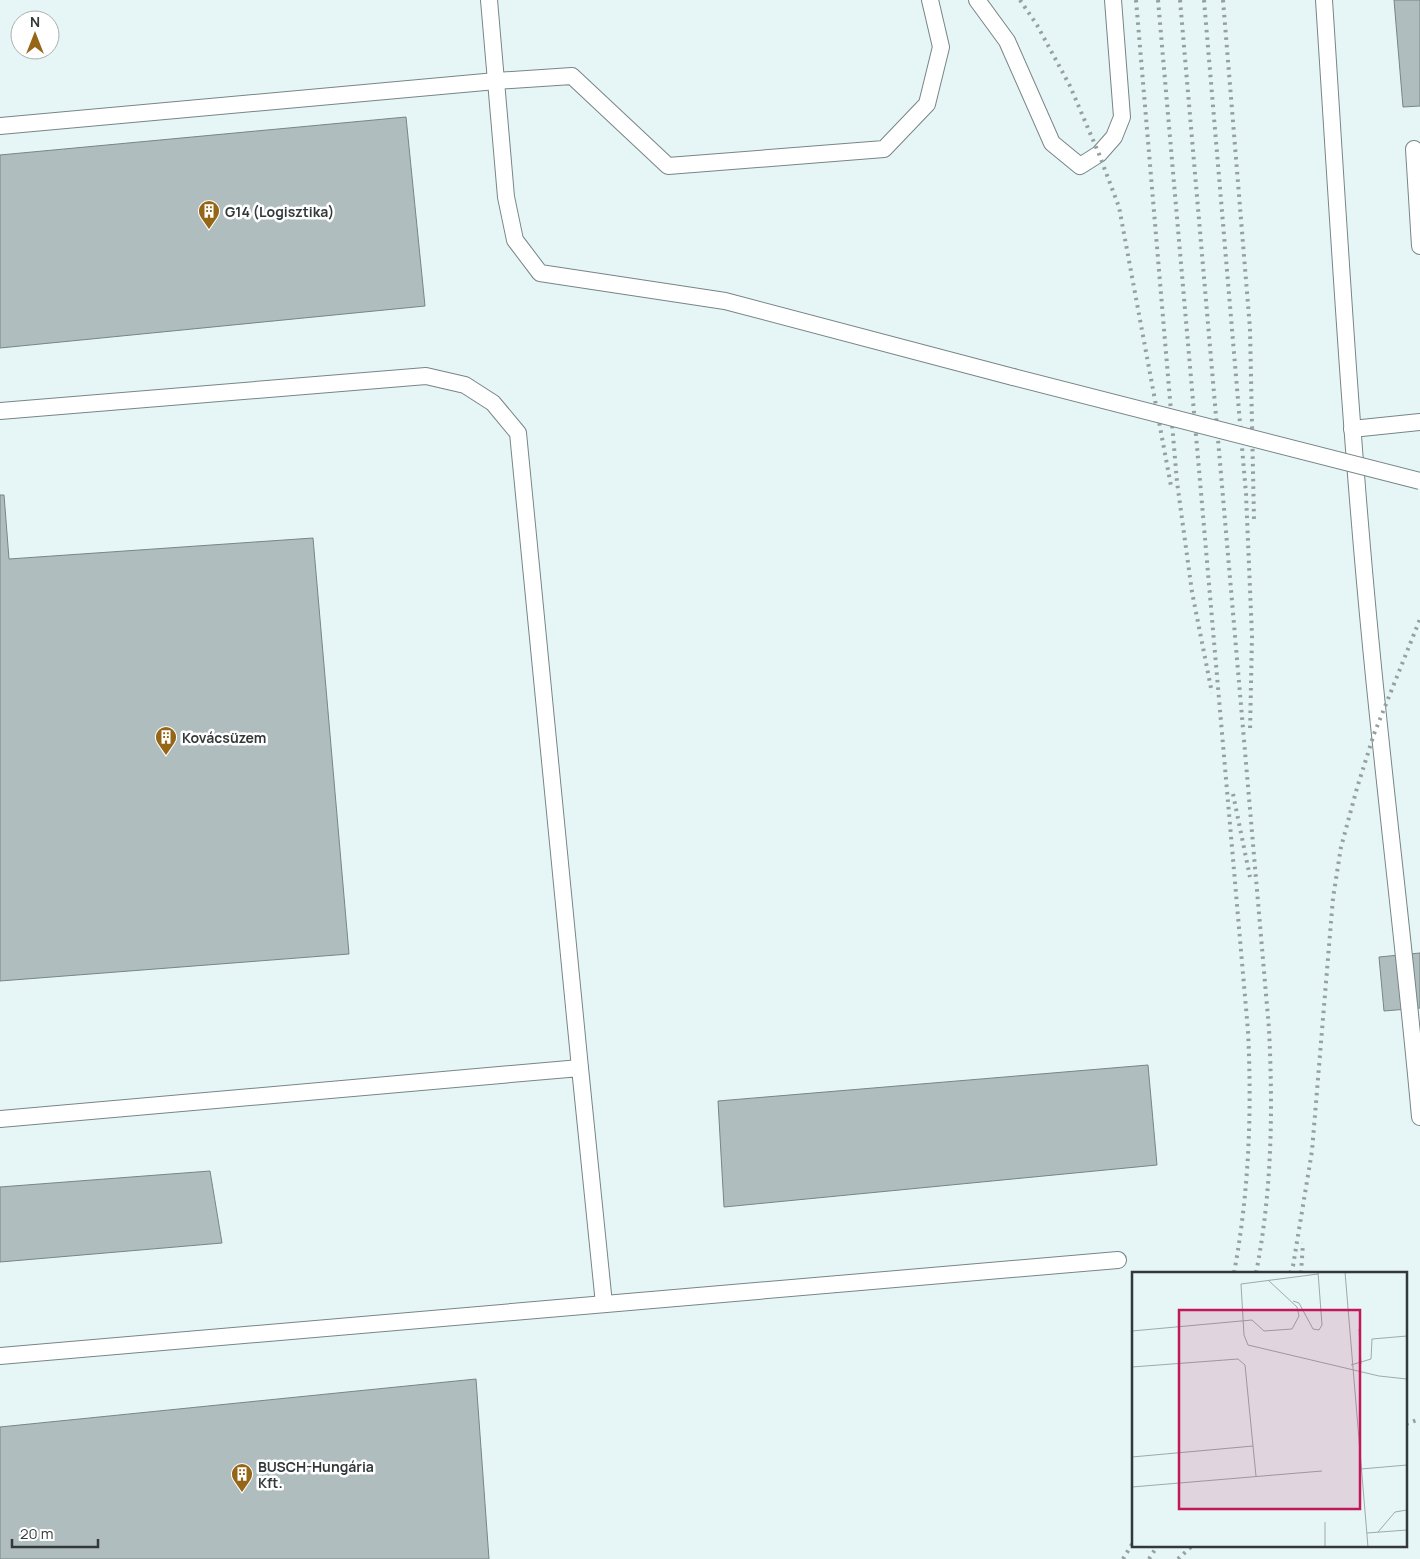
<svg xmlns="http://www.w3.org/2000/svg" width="1420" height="1559" font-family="Manrope,sans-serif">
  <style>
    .building { fill: #afbdbf; stroke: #788586 }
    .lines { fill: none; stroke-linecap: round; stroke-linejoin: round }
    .lane-casing { stroke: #788586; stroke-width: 18 }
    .lane { stroke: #fff; stroke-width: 16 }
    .rail { stroke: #95a0a0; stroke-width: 4; stroke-dasharray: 2.5 5; stroke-linecap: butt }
    .lane-bridge-casing { stroke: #788586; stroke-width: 18; stroke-linecap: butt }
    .lane-bridge { stroke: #fff; stroke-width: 16 }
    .labels { text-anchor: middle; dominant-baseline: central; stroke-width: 5; stroke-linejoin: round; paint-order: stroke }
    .poi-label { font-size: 14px; font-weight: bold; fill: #333939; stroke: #fff; text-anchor: start }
    .inset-road { fill: none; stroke: #9eaaaa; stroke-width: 1 }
    .view { fill: #c2185b; fill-opacity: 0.15; stroke: #c2185b; stroke-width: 2.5 }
    .inset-edge { fill: none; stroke: #333939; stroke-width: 2.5 }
  </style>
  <rect width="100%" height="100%" fill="#e6f5f6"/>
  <g class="building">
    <polygon points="1394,0 1420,0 1420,106 1403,107"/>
    <polygon points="406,117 425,306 0,348 0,155"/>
    <polygon points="0,495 4,495 9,559 313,538 349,954 0,981"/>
    <polygon points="1420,953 1420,1008 1384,1011 1379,957"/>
    <polygon points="1148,1065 1157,1165 724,1207 718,1101"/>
    <polygon points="210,1171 222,1243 0,1262 0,1187"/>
    <polygon points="476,1379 489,1559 0,1559 0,1427"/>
  </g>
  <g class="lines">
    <g class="lane-casing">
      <g id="lane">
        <polyline points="489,0 506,197 515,240 540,273 725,301 1013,377"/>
        <polyline points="977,0 1007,41 1052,143 1080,166 1099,154 1114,137 1122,117 1113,0"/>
        <path d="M1324,0c14,215 26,431 47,646 15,157 35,314 49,471"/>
        <polyline points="0,126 496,81 572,76 668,166 884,149 927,104 941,47 930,0"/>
        <polyline points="1414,149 1420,246"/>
        <polyline points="0,411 426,376 465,385 493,403 518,433 580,1068"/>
        <polyline points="1352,429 1420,422"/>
        <polyline points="0,1119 580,1068 604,1304"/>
        <polyline points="0,1356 1118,1260"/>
      </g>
    </g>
    <use href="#lane" class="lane"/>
    <g class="rail">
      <polyline points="1020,0 1037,25 1070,86 1099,154 1119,207 1171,486"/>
      <polyline points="1136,0 1177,482 1192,592 1212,693"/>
      <path d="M1158,0l90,1031c4,82 1,161 -14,242"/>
      <path d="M1180,0l89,1029c4,82 3,163 -13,244"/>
      <polyline points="1204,0 1246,494 1252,636 1250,732"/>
      <polyline points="1223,0 1250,329 1254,519"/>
      <polyline points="1233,794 1250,877"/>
      <polyline points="1290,1273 1293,1266 1312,1151 1333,898 1341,847 1357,788 1374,734 1420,619"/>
      <polyline points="1301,1273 1303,1243"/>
      <polyline points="1406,1424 1420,1419"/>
      <polyline points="1123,1559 1134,1541"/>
      <polyline points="1149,1559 1158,1545"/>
      <polyline points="1178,1559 1193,1545"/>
    </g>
    <g class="lane-bridge-casing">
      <polyline id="lane-bridge" points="1013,377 1420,481"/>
    </g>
    <use href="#lane-bridge" class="lane-bridge"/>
  </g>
  <defs>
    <g id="building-pin" transform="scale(1.125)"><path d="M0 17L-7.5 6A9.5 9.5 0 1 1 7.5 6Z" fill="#966617" stroke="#fff"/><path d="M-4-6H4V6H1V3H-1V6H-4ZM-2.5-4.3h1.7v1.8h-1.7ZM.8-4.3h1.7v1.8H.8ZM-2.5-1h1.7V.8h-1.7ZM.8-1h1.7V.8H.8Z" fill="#fff"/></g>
  </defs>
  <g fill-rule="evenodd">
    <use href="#building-pin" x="209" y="211"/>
    <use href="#building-pin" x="166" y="737"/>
    <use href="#building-pin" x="242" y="1474"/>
  </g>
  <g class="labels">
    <g class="poi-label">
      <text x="225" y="211">G14 (Logisztika)</text>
      <text x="182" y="737">Kovácsüzem</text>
      <text x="258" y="1466">BUSCH-Hungária<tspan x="258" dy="16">Kft.</tspan></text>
    </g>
  </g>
  <g transform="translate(1132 1272)">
    <rect width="275" height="275" fill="#e6f5f6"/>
    <path class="inset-road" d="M213,0l23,275M186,2l-77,10 3,51 4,10 131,31 28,3M161,29l6,2 14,26 6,1 3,-5 -4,-53M227,57l2,35M0,59l120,-11 12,11 28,-2 7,-13 -2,-9 -29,-27M219,93l20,-6 1,-20 35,-3M0,95l106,-8 7,6 8,81M0,185l121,-11 3,30M229,197l46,-4M0,215l190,-16M193,250v25M246,260l17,-20 12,-2M235,261l40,-3"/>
    <path class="view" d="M47,38h181v199h-181z"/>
    <rect width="275" height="275" class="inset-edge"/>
  </g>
  <g transform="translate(35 35)"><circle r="24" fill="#ffffff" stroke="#adb0b0"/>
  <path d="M0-4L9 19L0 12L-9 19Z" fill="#966617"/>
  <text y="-8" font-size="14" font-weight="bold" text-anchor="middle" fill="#333939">N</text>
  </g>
  <path d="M12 1539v8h86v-8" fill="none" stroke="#333939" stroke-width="2.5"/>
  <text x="20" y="1539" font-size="15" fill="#333939" stroke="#ffffff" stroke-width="4" paint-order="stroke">20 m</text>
</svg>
